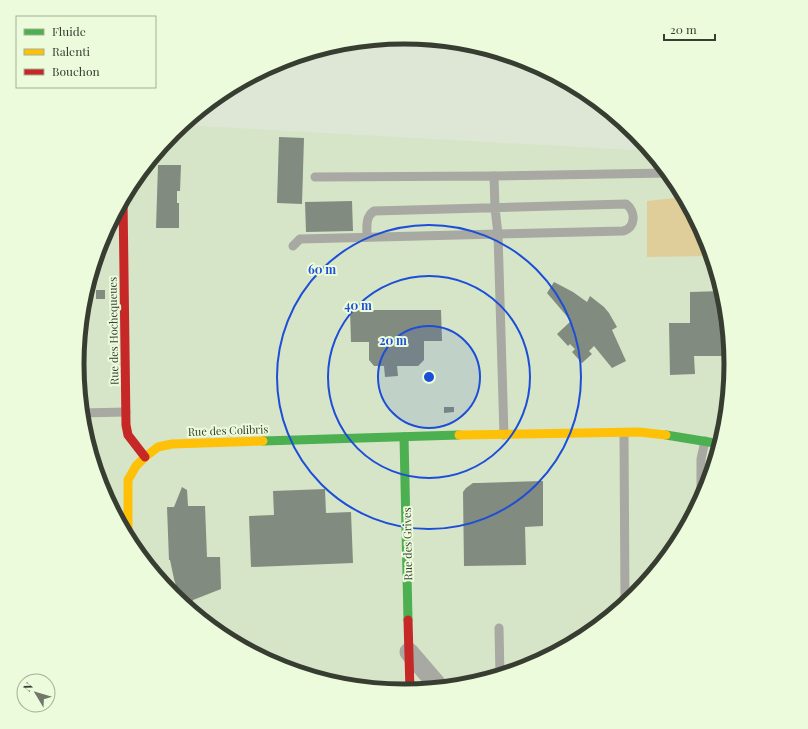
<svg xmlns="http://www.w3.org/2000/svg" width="808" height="729" font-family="'Playfair Display',serif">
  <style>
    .built { fill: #d6e5c7 }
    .green { fill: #dfce9a }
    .building { fill: #828b7f }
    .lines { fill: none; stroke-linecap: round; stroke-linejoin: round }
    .lane { stroke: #a8a9a2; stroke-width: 9 }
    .street { stroke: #a8a9a2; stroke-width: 19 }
    .fast { stroke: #4caf50; stroke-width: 9 }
    .slow { stroke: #ffc107; stroke-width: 9 }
    .jam { stroke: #c62828; stroke-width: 9 }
    .ring { fill: none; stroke: #1d4ed8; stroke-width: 2 }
    .labels { text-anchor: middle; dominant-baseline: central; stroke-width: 4; stroke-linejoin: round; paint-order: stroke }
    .street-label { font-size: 11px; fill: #373d31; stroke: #ebfbdb }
    .rim { fill: none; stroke: #373d31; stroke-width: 5 }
    .centre { fill: #1d4ed8; stroke: #ebfbdb; stroke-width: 2 }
    .ring-label { font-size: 12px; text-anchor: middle; font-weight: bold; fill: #1d4ed8; stroke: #ebfbdb; stroke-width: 4; stroke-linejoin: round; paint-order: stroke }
  </style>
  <rect width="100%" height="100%" fill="#dee7d5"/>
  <polygon class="built" points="182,125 651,151 676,183 707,239 725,301 731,365 725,429 706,490 676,547 635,596 586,637 529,667 468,686 404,692 340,686 278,667 222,637 172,596 132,546 101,490 83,428 77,364 83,300 102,239 132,182 173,133"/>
  <polygon class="green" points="684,197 707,239 712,256 647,257 647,201"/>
  <g class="building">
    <polygon points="279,137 304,138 302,204 277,203"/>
    <polygon points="158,165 181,165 180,191 177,191 177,203 179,203 179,228 156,228"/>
    <polygon points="352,201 353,231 306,232 305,202"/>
    <polygon points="554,282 573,292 587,302 590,296 604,307 609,313 617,327 612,330 626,361 612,368 594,346 589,351 592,354 582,363 572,352 575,349 570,344 568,346 557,334 571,321 547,293"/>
    <rect x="96" y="290" width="9" height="9"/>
    <polygon points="722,291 725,301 731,356 694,356 695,374 670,375 669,323 690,323 690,292"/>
    <polygon points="350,310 441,310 442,341 424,341 424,360 418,366 397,366 398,376 385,377 384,366 374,366 369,360 369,342 351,342"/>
    <polygon points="444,407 454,407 454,412 444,413"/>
    <polygon points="543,481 543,526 525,527 526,565 464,566 463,492 466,488 473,483 478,483"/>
    <polygon points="182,487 187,490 188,506 205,506 207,557 220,557 221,589 193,600 192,604 189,610 171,594 177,589 174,579 170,560 169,560 167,507 174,507"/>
    <polygon points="325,489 326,513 351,512 353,563 251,567 249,516 274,515 273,491"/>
    <polygon points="339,676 341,686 318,679"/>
  </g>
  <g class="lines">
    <g class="lane">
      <polyline points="494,176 668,173"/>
      <path d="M315,177l179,-1 1,32 3,26 125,-3c13,-3 13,-20 3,-27l-252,7c-9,6 -7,16 -7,26"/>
      <polyline points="293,246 300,239 498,234 504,435"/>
      <polyline points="81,413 126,412"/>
      <polyline points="624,433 625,604"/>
      <polyline points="701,501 701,459 705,441"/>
      <polyline points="499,628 500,676"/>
    </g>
    <polyline class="street" points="409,652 440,688"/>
    <g class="fast">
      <polyline points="666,435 721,444"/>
      <polyline points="404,437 408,620"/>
      <polyline points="263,441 459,435"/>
    </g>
    <g class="slow">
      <polyline points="459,435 639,432 666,435"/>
      <polyline points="128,540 128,480 136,466 145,457 158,447 172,444 263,441"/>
    </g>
    <g class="jam">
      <polyline points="123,198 126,425 128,435 145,457"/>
      <polyline points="408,620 410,691"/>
    </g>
  </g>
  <circle cx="429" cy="377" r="51" fill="#1d4ed8" fill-opacity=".12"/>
  <g class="ring">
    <circle cx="429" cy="377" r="51"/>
    <circle cx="429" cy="377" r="101"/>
    <circle cx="429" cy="377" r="152"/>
  </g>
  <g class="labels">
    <g class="street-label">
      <text transform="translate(113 331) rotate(-91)">Rue des Hochequeues</text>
      <text transform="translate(228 430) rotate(-2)">Rue des Colibris</text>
      <text transform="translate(407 544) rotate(-91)">Rue des Grives</text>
    </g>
  </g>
  <path d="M0 0H808V729H0ZM84 364a320 320 0 1 1 640 0a320 320 0 1 1-640 0Z" fill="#ebfbdb" fill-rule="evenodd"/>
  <path class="rim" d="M84 364a320 320 0 1 1 640 0a320 320 0 1 1-640 0Z"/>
  <circle cx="429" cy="377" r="6" class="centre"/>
  <g class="ring-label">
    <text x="322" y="274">60 m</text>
    <text x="358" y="310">40 m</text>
    <text x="393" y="345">20 m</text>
  </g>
  <rect x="16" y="16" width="140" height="72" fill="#ebfbdb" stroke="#a3af97"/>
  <rect x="24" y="29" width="20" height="6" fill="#4caf50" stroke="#a3af97"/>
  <text x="52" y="36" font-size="12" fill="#373d31">Fluide</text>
  <rect x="24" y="49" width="20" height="6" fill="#ffc107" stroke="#a3af97"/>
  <text x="52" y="56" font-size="12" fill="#373d31">Ralenti</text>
  <rect x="24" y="69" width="20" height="6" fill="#c62828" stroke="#a3af97"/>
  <text x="52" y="76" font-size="12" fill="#373d31">Bouchon</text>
  <g transform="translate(36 693) rotate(308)"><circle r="19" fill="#ebfbdb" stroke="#a3af97"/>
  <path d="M0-3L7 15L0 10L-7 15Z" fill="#71786a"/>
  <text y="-6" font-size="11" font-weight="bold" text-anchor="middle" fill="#373d31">N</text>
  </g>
  <path d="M664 34v6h51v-6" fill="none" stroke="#373d31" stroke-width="2"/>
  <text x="670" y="34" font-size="12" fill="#373d31" stroke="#ebfbdb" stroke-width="3" paint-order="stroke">20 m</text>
</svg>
